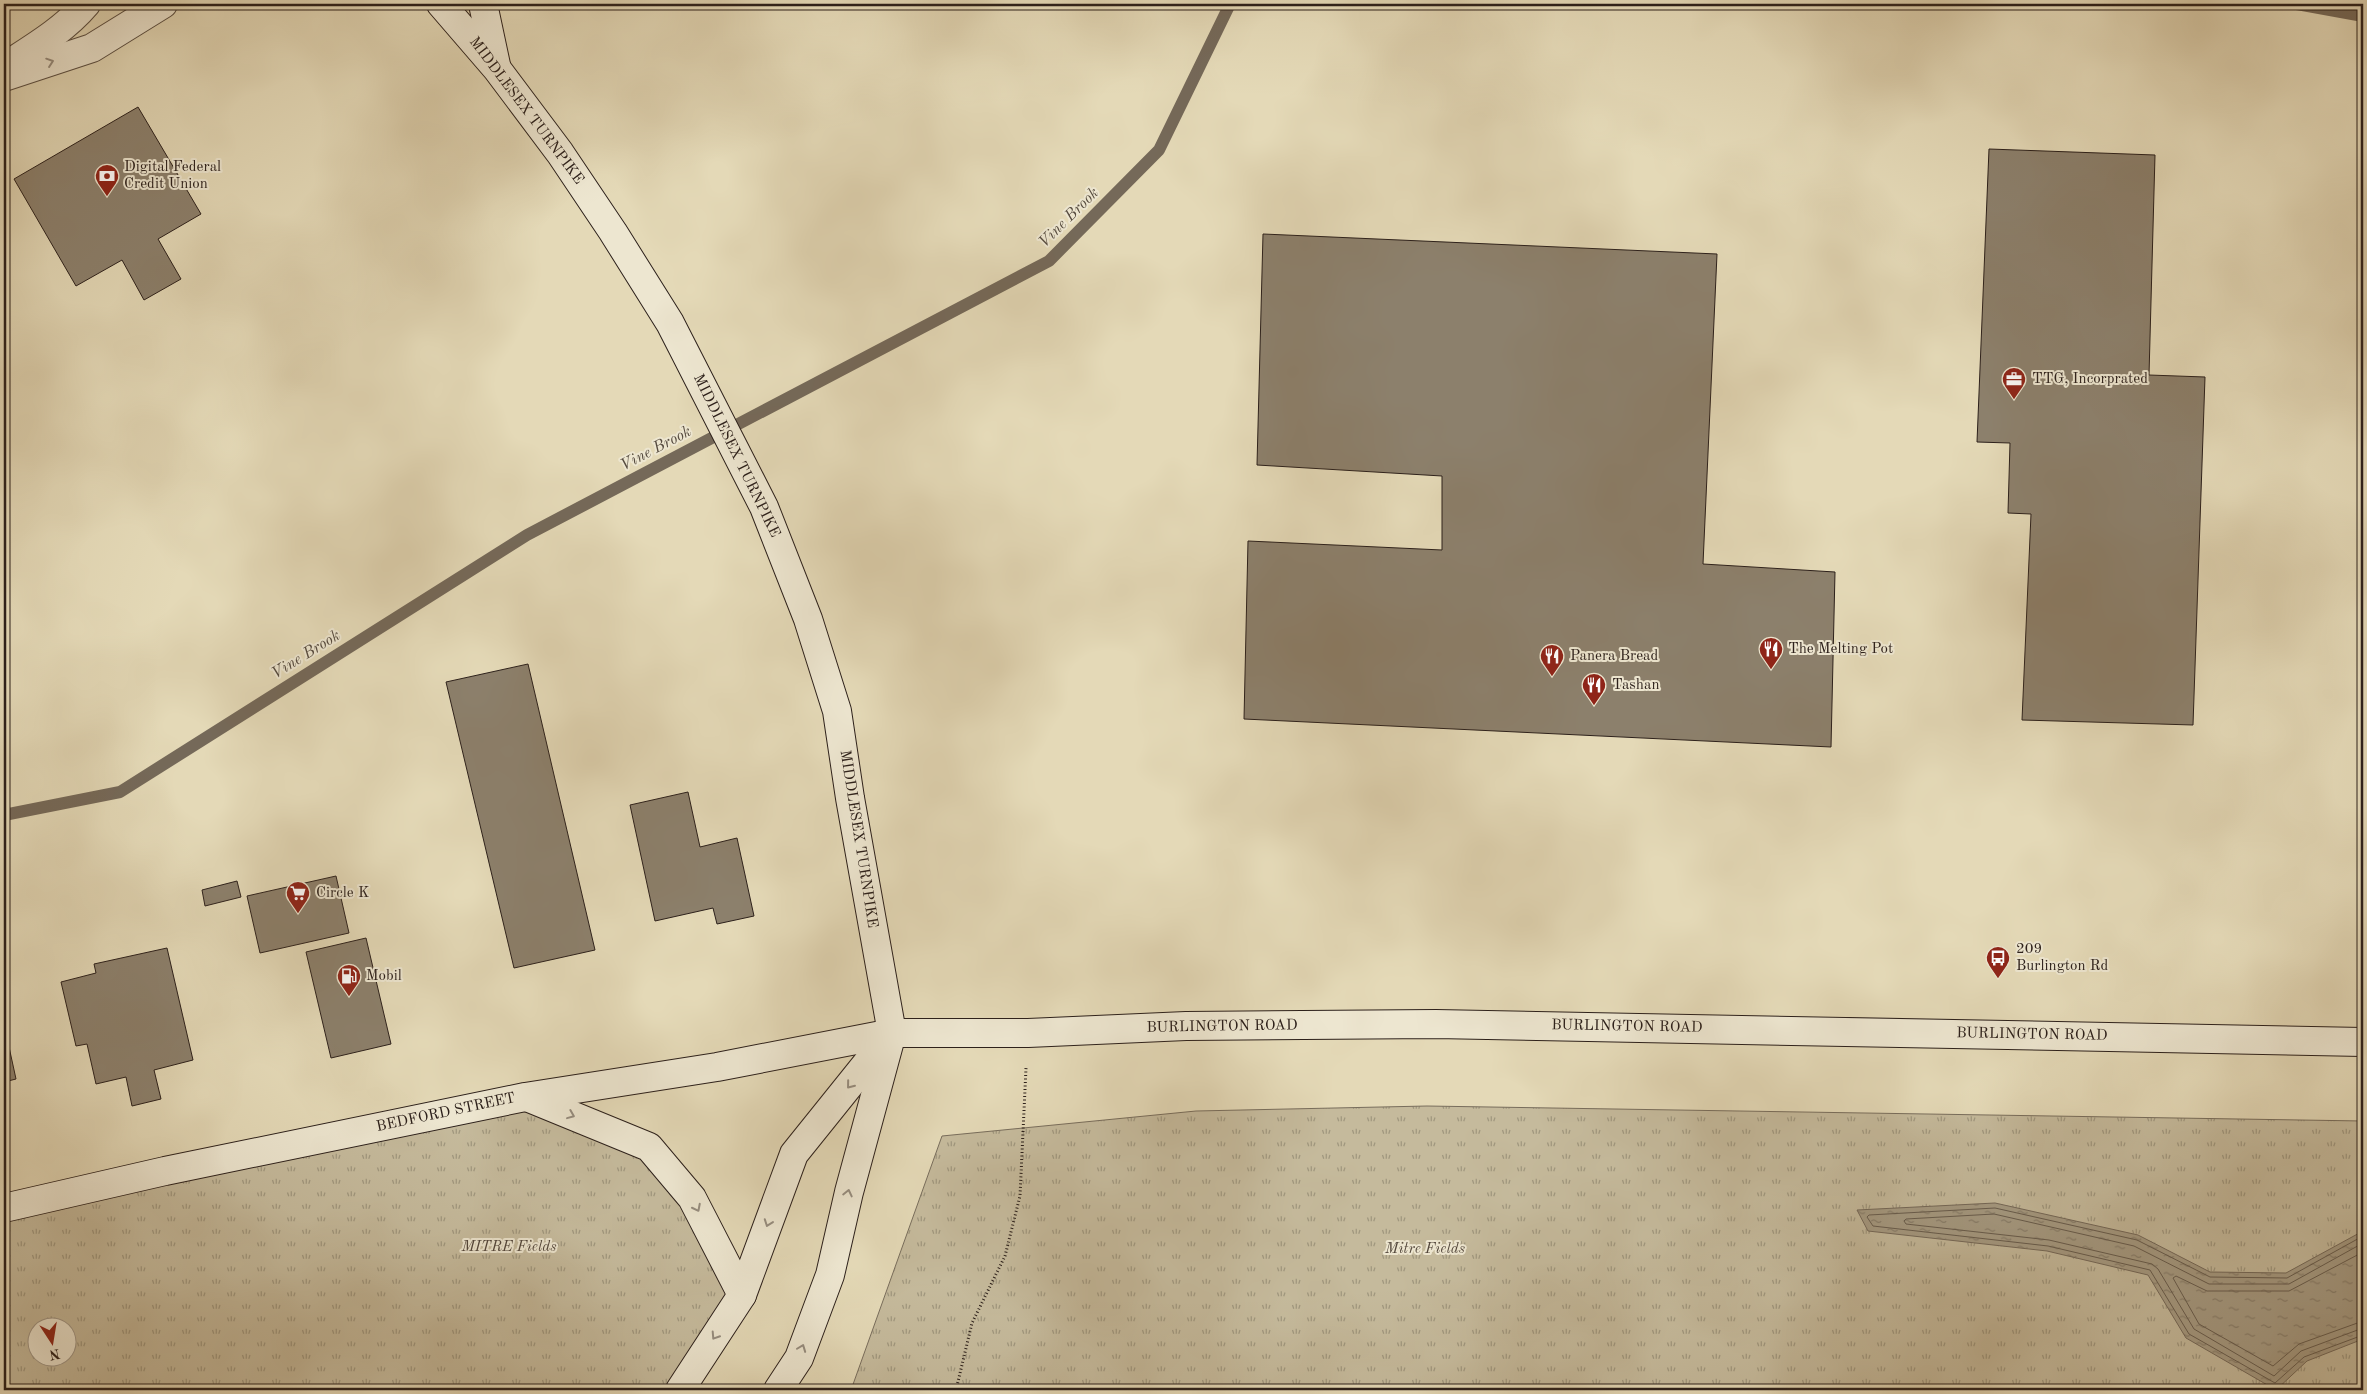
<svg xmlns="http://www.w3.org/2000/svg" width="2367" height="1394" font-family="'Old Standard TT',serif">
  <style>
    .park { fill: url(#park-tufts); stroke: #786d5c; fill-rule: evenodd }
    .water { fill: url(#water-ripples); stroke: #756959 }
    .lines { fill: none; stroke-linecap: round; stroke-linejoin: round }
    .shore { stroke: #685d4e; stroke-width: 1 }
    .stream { stroke: #756959; stroke-width: 12 }
    .building { fill: #8c806c; stroke: #2c201b }
    .minor-casing { stroke: #5a4e42; stroke-width: 30 }
    .secondary-casing { stroke: #2c201b; stroke-width: 30 }
    .path { stroke: #2c201b; stroke-width: 3; stroke-dasharray: 1 2.5; stroke-linecap: butt }
    .minor { stroke: #ede6d0; stroke-width: 28 }
    .secondary { stroke: #ede6d0; stroke-width: 28 }
    .oneway { stroke: #968d7f }
    .labels { text-anchor: middle; dominant-baseline: central; stroke-width: 4; stroke-linejoin: round; paint-order: stroke }
    .street-label { font-size: 15px; fill: #2c201b; stroke: #ede6d0 }
    .poi-label { font-size: 15px; fill: #2c201b; stroke: #ede6d0; text-anchor: start }
    .park-label { font-size: 15px; font-style: italic; fill: #52463b; stroke: #ede6d0 }
    .water-label { font-size: 16px; font-style: italic; fill: #564b3f; stroke: #ede6d0 }
  </style>
  <defs>
    <pattern id="park-tufts" width="24" height="20" patternUnits="userSpaceOnUse" patternTransform="scale(1.25)"><rect width="24" height="20" fill="#c5ba9c"/><path d="M3 7l-1-3M5 7V3M7 7l1-3M15 17l-1-3M17 17v-4M19 17l1-3" fill="none" stroke="#a0977e"/></pattern>
    <pattern id="water-ripples" width="26" height="14" patternUnits="userSpaceOnUse" patternTransform="scale(1.25)"><rect width="26" height="14" fill="#a59a82"/><path d="M2 4q2-2 4 0t4 0M15 11q2-2 4 0t4 0" fill="none" stroke="#877d6a"/></pattern>
  </defs>
  <rect width="100%" height="100%" fill="#e4d9b7"/>
  <filter id="stains"><feTurbulence type="fractalNoise" baseFrequency=".004" numOctaves="4"/><feColorMatrix values="0 0 0 0 .2 0 0 0 0 .09 0 0 0 0 .02 0 0 0 .5 -.17"/></filter>
  <radialGradient id="worn" r=".72"><stop offset=".6" stop-color="#630" stop-opacity="0"/><stop offset="1" stop-color="#630" stop-opacity=".3"/></radialGradient>
  <g class="park">
    <path d="M525,1097l124,50 93,148 -62,95h-676v-183zM38,1326h30v30h-30z"/>
    <polygon points="1427,1106 2363,1121 2363,1390 851,1390 942,1136 1196,1111"/>
  </g>
  <polygon class="water" points="1995,1203 2138,1235 2210,1272 2286,1273 2363,1231 2363,1339 2307,1361 2276,1390 2186,1338 2148,1275 2047,1251 1868,1231 1857,1210"/>
  <g class="lines">
    <g class="shore">
      <polyline points="2363,1236 2287,1278 2210,1277 2137,1240 1995,1208 1869,1215 1867,1217 1873,1226 2048,1246 2150,1270 2189,1334 2275,1383 2304,1357 2363,1335"/>
      <polyline points="2363,1243 2289,1284 2209,1284 2134,1246 1994,1214 1906,1219 1904,1221 1906,1224 2049,1240 2152,1264 2158,1269 2194,1329 2274,1376 2301,1351 2363,1328"/>
      <polyline points="2363,1252 2289,1291 2207,1291 2176,1276 2173,1278 2199,1324 2273,1366 2299,1344 2363,1321"/>
    </g>
    <g class="stream">
      <polyline points="2297,4 2363,16"/>
      <polyline points="4,815 120,792 527,535 1049,261 1159,150 1230,4"/>
    </g>
  </g>
  <g class="building">
    <polygon points="138,107 201,214 158,239 181,279 144,300 122,260 76,286 14,179"/>
    <polygon points="1989,149 2155,155 2149,375 2205,377 2193,725 2022,720 2031,514 2008,513 2010,443 1977,442"/>
    <polygon points="1263,234 1717,254 1703,564 1835,572 1831,747 1244,719 1248,541 1442,550 1442,476 1257,465"/>
    <polygon points="528,664 595,950 514,968 446,682"/>
    <polygon points="688,792 700,847 737,838 754,916 717,924 713,908 655,921 630,805"/>
    <polygon points="336,876 349,933 260,953 247,896"/>
    <polygon points="237,881 241,897 205,906 202,890"/>
    <polygon points="366,938 391,1044 331,1058 306,952"/>
    <polygon points="167,948 193,1060 154,1070 161,1099 132,1106 126,1077 96,1084 87,1044 76,1046 61,982 96,973 94,964"/>
    <polygon points="4,1024 16,1079 4,1082"/>
  </g>
  <g class="lines">
    <g class="minor-casing">
      <g id="minor">
        <path d="M4,67c29,-19 60,-37 82,-63"/>
        <polyline points="4,77 92,48 163,4"/>
      </g>
    </g>
    <g class="secondary-casing">
      <g id="secondary">
        <polyline points="441,4 497,69 560,153 613,232 670,323 764,507 808,619 837,711 850,798 892,1033 849,1192 830,1275 799,1358 778,1390"/>
        <polyline points="483,4 496,65"/>
        <polyline points="527,1097 649,1147 692,1198 742,1295"/>
        <polyline points="4,1208 165,1171 525,1097 717,1067 892,1033 1028,1033 1186,1026 1436,1024 2363,1042"/>
        <polyline points="680,1390 742,1295 794,1154 884,1042"/>
      </g>
    </g>
    <polyline class="path" points="956,1390 972,1323 1005,1256 1020,1196 1026,1068"/>
    <use href="#minor" class="minor"/>
    <use href="#secondary" class="secondary"/>
  </g>
  <defs><path id="oneway-chevron" d="M-2-3.5L2.5 0L-2 3.5" fill="none" stroke-width="1.6" stroke-linecap="round" stroke-linejoin="round" transform="scale(1.25)"/></defs>
  <g class="oneway">
    <use href="#oneway-chevron" transform="translate(50 62) rotate(-19)"/>
    <use href="#oneway-chevron" transform="translate(850 1085) rotate(129)"/>
    <use href="#oneway-chevron" transform="translate(571 1115) rotate(22)"/>
    <use href="#oneway-chevron" transform="translate(848 1193) rotate(-77)"/>
    <use href="#oneway-chevron" transform="translate(697 1208) rotate(63)"/>
    <use href="#oneway-chevron" transform="translate(768 1223) rotate(110)"/>
    <use href="#oneway-chevron" transform="translate(715 1336) rotate(123)"/>
    <use href="#oneway-chevron" transform="translate(802 1348) rotate(-69)"/>
  </g>
  <defs>
    <g id="bank-pin" transform="scale(1.25)"><path d="M0 17L-7.5 6A9.5 9.5 0 1 1 7.5 6Z" fill="#8f2418" stroke="#ede6d0"/><path d="M-6-4H6V4H-6ZM0-2.3a2.3 2.3 0 1 0 0 4.6a2.3 2.3 0 1 0 0-4.6Z" fill="#fff"/></g>
    <g id="office-pin" transform="scale(1.25)"><path d="M0 17L-7.5 6A9.5 9.5 0 1 1 7.5 6Z" fill="#8f2418" stroke="#ede6d0"/><path d="M-6-3h4V-5.5h4V-3h4V5H-6ZM-1-4.5V-3h2v-1.5ZM-6 0V1H6V0Z" fill="#fff"/></g>
    <g id="restaurant-pin" transform="scale(1.25)"><path d="M0 17L-7.5 6A9.5 9.5 0 1 1 7.5 6Z" fill="#8f2418" stroke="#ede6d0"/><path d="M-5-6h1v4h1v-4h1v4h1v-4h1v5L-1.5 .5V6h-2V.5L-5-1ZM5-6V6H3V1.5H1.5Q1.5-4 5-6Z" fill="#fff"/></g>
    <g id="supermarket-pin" transform="scale(1.25)"><path d="M0 17L-7.5 6A9.5 9.5 0 1 1 7.5 6Z" fill="#8f2418" stroke="#ede6d0"/><path d="M-6-5.5h2.5l.6 2H6L4.5 2H-2.5L-4.4-4H-6ZM-1.5 3.2a1.3 1.3 0 1 0 .1 0ZM3 3.2a1.3 1.3 0 1 0 .1 0Z" fill="#fff"/></g>
    <g id="bus-pin" transform="scale(1.25)"><path d="M0 17L-7.5 6A9.5 9.5 0 1 1 7.5 6Z" fill="#8f2418" stroke="#ede6d0"/><path d="M-5-6H5V4H4V6H2V4H-2V6H-4V4H-5ZM-3.5-4V0h7V-4ZM-3.5 1.2v1.5H-2V1.2ZM2 1.2v1.5H3.5V1.2Z" fill="#fff"/></g>
    <g id="fuel-pin" transform="scale(1.25)"><path d="M0 17L-7.5 6A9.5 9.5 0 1 1 7.5 6Z" fill="#8f2418" stroke="#ede6d0"/><path d="M-5.5-6h7V0h2V4h1.3V-2.5L3-4.5l.8-.8L6-3V5H2.5V1h-1V6h-7ZM-4.2-4.7v3.2H.2V-4.7Z" fill="#fff"/></g>
  </defs>
  <g fill-rule="evenodd">
    <use href="#bank-pin" x="107" y="176"/>
    <use href="#office-pin" x="2014" y="379"/>
    <use href="#restaurant-pin" x="1771" y="649"/>
    <use href="#restaurant-pin" x="1552" y="656"/>
    <use href="#restaurant-pin" x="1594" y="685"/>
    <use href="#supermarket-pin" x="298" y="893"/>
    <use href="#bus-pin" x="1998" y="958"/>
    <use href="#fuel-pin" x="349" y="976"/>
  </g>
  <g class="labels">
    <g class="street-label">
      <text transform="translate(526 111) rotate(53)">MIDDLESEX TURNPIKE</text>
      <text transform="translate(736 456) rotate(64)">MIDDLESEX TURNPIKE</text>
      <text transform="translate(858 839) rotate(81)">MIDDLESEX TURNPIKE</text>
      <text transform="translate(1222 1027) rotate(-1)">BURLINGTON ROAD</text>
      <text transform="translate(1627 1027) rotate(1)">BURLINGTON ROAD</text>
      <text transform="translate(2032 1035) rotate(1)">BURLINGTON ROAD</text>
      <text transform="translate(446 1113) rotate(-12)">BEDFORD STREET</text>
    </g>
    <g class="poi-label">
      <text x="124" y="167">Digital Federal<tspan x="124" dy="17">Credit Union</tspan></text>
      <text x="2032" y="379">TTG, Incorprated</text>
      <text x="1788" y="649">The Melting Pot</text>
      <text x="1570" y="656">Panera Bread</text>
      <text x="1612" y="685">Tashan</text>
      <text x="316" y="893">Circle K</text>
      <text x="2016" y="949">209<tspan x="2016" dy="17">Burlington Rd</tspan></text>
      <text x="366" y="976">Mobil</text>
    </g>
    <g class="park-label">
      <text x="509" y="1247">MITRE Fields</text>
      <text x="1425" y="1249">Mitre Fields</text>
    </g>
    <g class="water-label">
      <text transform="translate(1069 218) rotate(-45)">Vine Brook</text>
      <text transform="translate(656 449) rotate(-28)">Vine Brook</text>
      <text transform="translate(306 655) rotate(-32)">Vine Brook</text>
    </g>
  </g>
  <rect width="2367" height="1394" fill="none" stroke="#e4d9b7" stroke-width="20"/>
  <rect x="5" y="5" width="2357" height="1384" fill="none" stroke="#2c201b" stroke-width="2.5"/>
  <rect x="10" y="10" width="2347" height="1374" fill="none" stroke="#2c201b"/>
  <g transform="translate(52 1342) rotate(168)"><circle r="24" fill="#ede6d0" stroke="#a09788"/>
  <path d="M0-4L9 19L0 12L-9 19Z" fill="#8f2418"/>
  <text y="-8" font-size="14" font-weight="bold" text-anchor="middle" fill="#2c201b">N</text>
  </g>
  <rect width="100%" height="100%" filter="url(#stains)"/>
  <rect width="100%" height="100%" fill="url(#worn)"/>
</svg>
